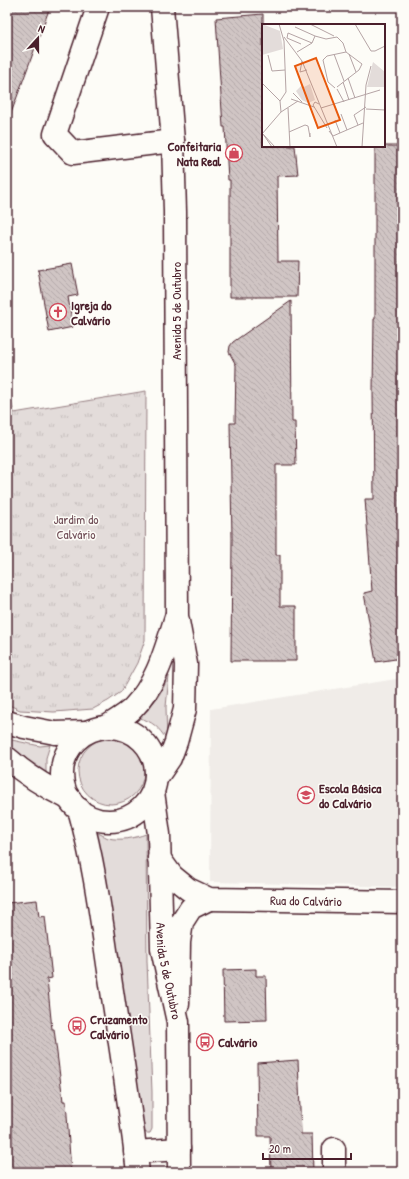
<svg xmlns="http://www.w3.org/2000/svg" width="409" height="1179" font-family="'Patrick Hand',sans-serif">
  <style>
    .built { fill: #f0ece8 }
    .park { fill: url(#park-tufts); stroke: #967e82 }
    .garden { fill: #e3dcda; stroke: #967e82 }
    .building { fill: url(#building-back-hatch); stroke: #4a1f2b }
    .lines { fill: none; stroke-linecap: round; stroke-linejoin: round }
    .minor-casing { stroke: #4a1f2b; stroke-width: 25 }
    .major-casing { stroke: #4a1f2b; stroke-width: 25 }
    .minor { stroke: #fdfcf7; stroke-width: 22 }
    .major { stroke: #fdfcf7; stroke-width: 22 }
    .labels { text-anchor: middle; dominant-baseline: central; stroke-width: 3; stroke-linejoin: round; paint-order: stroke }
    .poi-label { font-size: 13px; font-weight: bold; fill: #4a1f2b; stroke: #fdfcf7; text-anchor: start }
    .street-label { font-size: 13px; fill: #4a1f2b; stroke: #fdfcf7 }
    .park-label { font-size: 13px; fill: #704e57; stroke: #fdfcf7 }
    .inset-road { fill: none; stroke: #b5a4a5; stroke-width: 1 }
    .view { fill: #e8590c; fill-opacity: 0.15; stroke: #e8590c; stroke-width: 2 }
    .inset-edge { fill: none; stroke: #4a1f2b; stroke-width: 2 }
  </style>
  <defs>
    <pattern id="park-tufts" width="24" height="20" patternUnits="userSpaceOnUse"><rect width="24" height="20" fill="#e3dcda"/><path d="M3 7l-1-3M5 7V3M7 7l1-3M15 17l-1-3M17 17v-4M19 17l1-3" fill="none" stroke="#c4bcbb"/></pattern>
    <pattern id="building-back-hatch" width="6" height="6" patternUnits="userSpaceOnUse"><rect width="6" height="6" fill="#d0c5c4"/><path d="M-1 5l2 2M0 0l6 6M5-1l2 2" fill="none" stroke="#b4a9a9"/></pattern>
  </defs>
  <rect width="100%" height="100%" fill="#fdfcf7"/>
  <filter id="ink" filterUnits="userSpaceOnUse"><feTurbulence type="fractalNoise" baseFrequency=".025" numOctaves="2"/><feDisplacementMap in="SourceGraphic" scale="8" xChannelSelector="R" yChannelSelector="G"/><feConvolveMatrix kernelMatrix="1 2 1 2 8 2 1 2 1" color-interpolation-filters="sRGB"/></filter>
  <g filter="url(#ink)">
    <polygon class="built" points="402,678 402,887 210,882 211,709"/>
    <polygon class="park" points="7,385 14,413 146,391 145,640 137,663 121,692 108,701 93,709 54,712 20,710 7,704"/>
    <g class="garden">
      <path d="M169,676l-3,31 1,33c-9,-13 -13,-18 -30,-23 18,-13 23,-22 32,-41z"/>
      <circle cx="111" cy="771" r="33"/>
      <polygon points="7,739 40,746 50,745 46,758 46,775 7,743"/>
      <path d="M94,831c4,2 10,5 14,7 13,3 27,0 38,-4l1,127 5,131v37l-2,4h-4l-3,-4z"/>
    </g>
    <g class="building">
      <polygon points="7,7 50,7 10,116 7,115"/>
      <polygon points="263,14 263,146 295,146 298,175 277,176 278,261 298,261 297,297 230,297 230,180 228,180 225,127 223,127 216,18"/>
      <polygon points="375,146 402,146 402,658 376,662 364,593 372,591 365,499 374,499 373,390 374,319 375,319"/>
      <polygon points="72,264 78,295 68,297 73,327 49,332 38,270"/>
      <polygon points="291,301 292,422 295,422 296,465 276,465 276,555 280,555 280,606 296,606 296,661 231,661 232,538 230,423 235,423 236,365 229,352 230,346 233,342"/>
      <polygon points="37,900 39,917 45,916 52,978 47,979 52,1029 54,1029 63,1101 66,1101 71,1172 7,1172 7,903"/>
      <polygon points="256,969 256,976 266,976 267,1020 224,1021 223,970"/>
      <polygon points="298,1060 301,1134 312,1134 313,1172 271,1172 270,1136 258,1136 257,1063"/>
    </g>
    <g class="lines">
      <g class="minor-casing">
        <g id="minor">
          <polyline points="98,7 55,134 73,153 173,141"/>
          <polyline points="7,722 24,727 55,733 87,732"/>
          <path d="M7,758c19,17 40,30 63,41"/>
          <path id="s1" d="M159,858l13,18 16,13 21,10 193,3"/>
          <polyline points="178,1004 179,942 182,922 191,908 209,899"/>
          <polyline points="334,1149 334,1172"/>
        </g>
      </g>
      <g class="major-casing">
        <g id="major">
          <path d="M108,726c8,-6 19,-11 25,-18 24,-24 33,-60 43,-91"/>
          <circle cx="109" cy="774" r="47"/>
          <polyline points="157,777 170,758 176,742 185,709 186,664 177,616 175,212 173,141 162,7"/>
          <path id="s2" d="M153,792l6,42 3,115 16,73 1,150"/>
          <path d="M79,809c15,53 22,108 30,162 10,67 21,134 29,201"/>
          <polyline points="135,1152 179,1149"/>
        </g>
      </g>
      <use href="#minor" class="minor"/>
      <use href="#major" class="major"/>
    </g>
  </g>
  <defs>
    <g id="shop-ring" transform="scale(0.9)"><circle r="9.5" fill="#fdfcf7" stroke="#d1495b" stroke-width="1.5"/><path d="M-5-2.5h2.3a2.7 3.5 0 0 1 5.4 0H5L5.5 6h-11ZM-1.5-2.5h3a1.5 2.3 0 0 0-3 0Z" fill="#d1495b"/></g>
    <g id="church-ring" transform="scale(0.9)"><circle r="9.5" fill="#fdfcf7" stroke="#d1495b" stroke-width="1.5"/><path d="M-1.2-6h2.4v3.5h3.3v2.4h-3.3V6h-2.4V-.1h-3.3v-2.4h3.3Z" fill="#d1495b"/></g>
    <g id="school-ring" transform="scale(0.9)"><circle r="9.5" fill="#fdfcf7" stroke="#d1495b" stroke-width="1.5"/><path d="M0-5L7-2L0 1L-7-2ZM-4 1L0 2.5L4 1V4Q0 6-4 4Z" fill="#d1495b"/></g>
    <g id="bus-ring" transform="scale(0.9)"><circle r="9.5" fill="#fdfcf7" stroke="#d1495b" stroke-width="1.5"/><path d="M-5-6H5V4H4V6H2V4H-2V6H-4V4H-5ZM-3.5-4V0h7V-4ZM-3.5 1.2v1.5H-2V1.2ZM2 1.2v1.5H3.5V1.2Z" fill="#d1495b"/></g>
  </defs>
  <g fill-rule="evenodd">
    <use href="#shop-ring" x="234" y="153"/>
    <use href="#church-ring" x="58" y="312"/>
    <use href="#school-ring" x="306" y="795"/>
    <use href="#bus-ring" x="77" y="1026"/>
    <use href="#bus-ring" x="205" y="1042"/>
  </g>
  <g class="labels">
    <g class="poi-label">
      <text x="221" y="146" text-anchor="end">Confeitaria<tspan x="221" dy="15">Nata Real</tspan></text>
      <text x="71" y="305">Igreja do<tspan x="71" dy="15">Calvário</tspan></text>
      <text x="319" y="788">Escola Básica<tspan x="319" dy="15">do Calvário</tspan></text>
      <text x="90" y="1019">Cruzamento<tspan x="90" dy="15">Calvário</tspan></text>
      <text x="218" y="1042">Calvário</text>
    </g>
    <g class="street-label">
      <text transform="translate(176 311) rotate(-90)">Avenida 5 de Outubro</text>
      <text stroke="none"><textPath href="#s1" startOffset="163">Rua do Calvário</textPath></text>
      <text stroke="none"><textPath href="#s2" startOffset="180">Avenida 5 de Outubro</textPath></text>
    </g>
    <g class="park-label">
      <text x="76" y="519">Jardim do<tspan x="76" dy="15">Calvário</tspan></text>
    </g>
  </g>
  <g transform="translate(262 24)">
    <rect width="123" height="123" fill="#fdfcf7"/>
    <path d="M111,38l12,10v15h-18z" fill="#e3dcda"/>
    <path d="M48,60l5,16 -7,3 -6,-3 -6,-9 6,-6 2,2z" fill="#e3dcda"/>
    <path d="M0,0l18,7 3,18 -21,6z" fill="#e3dcda"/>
    <path class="inset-road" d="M17,0l5,17M48,0l24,12M93,0l16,27h4l10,-5M33,3l20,9M22,13l18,24 35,86M39,20l-14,-6 1,-5 24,10M35,28l15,-9 3,-7 11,3 11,-2 6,6 3,9 16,12 -3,6 -22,17M72,30l10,27M87,30l7,18M6,31l4,16 13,-1M40,37l-2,11 7,-2M86,54l7,20M81,58l6,18M0,59l18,18M73,64l-7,-6 -5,-22 4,-4 19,-4M75,65l7,13M31,69l9,9M29,75l23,8M57,80l-4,-2 -2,3 14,23M26,84l2,39M59,84l59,-18M104,85l19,1M19,88l-1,-11 6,-9 -2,-51M79,90l6,16M73,96l5,13M96,101l-4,-10 12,-8M67,107l4,5 30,-13M27,108l16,-7 3,1 2,11v-4M0,109l13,14M0,110l19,-22 17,-11M1,110l9,13M100,123l4,-62 5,-19"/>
    <path class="view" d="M54,34l24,62 -22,8 -23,-62z"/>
    <rect width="123" height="123" class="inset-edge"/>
  </g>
  <rect width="409" height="1179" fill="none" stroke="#fdfcf7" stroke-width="24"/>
  <rect x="12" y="12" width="385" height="1155" fill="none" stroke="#4a1f2b" stroke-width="1.5" filter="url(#ink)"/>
  <g transform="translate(38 38) rotate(21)" stroke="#fdfcf7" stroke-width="3" paint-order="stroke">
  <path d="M0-3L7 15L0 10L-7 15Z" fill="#4a1f2b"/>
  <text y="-6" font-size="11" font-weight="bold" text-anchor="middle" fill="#4a1f2b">N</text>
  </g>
  <path d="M263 1153v6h88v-6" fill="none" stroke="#4a1f2b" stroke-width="2"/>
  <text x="269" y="1153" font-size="12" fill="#4a1f2b" stroke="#fdfcf7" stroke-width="3" paint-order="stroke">20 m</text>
</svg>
